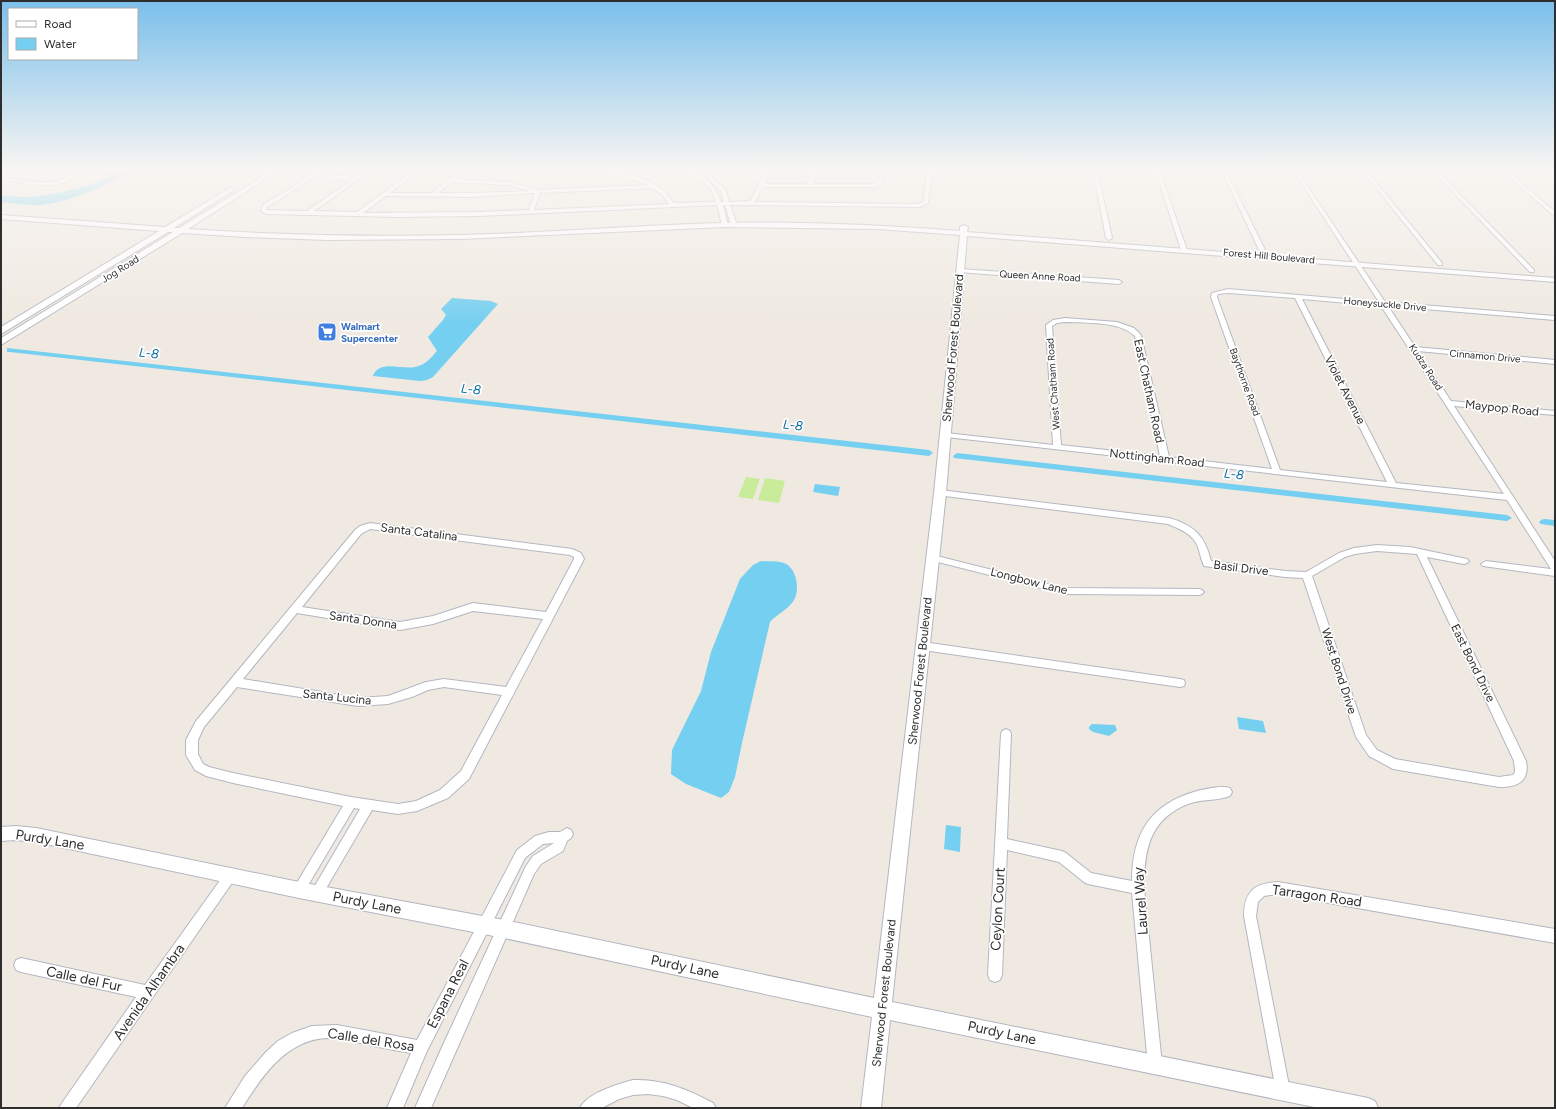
<svg xmlns="http://www.w3.org/2000/svg" width="1556" height="1109" font-family="Figtree,sans-serif">
  <style>
    .pitch { fill: #c9ec9a }
    .water { fill: #75cff0 }
    .lines { fill: none; stroke-linecap: round; stroke-linejoin: round }
    .canal { fill: #75cff0; fill-rule: evenodd }
    .street-casing { stroke: #b4b7c1; stroke-width: 2 }
    .secondary-casing { stroke: #b4b7c1; stroke-width: 2 }
    .street { fill: #fff; fill-rule: evenodd }
    .secondary { fill: #fff; fill-rule: evenodd }
    .labels { text-anchor: middle; dominant-baseline: central; stroke-width: 3.5; stroke-linejoin: round; paint-order: stroke }
    .far-street-label { font-size: 10px; fill: #2e2e2e; stroke: #fff }
    .far-shop-label { font-size: 10px; font-weight: bold; fill: #366cbe; stroke: #fff; text-anchor: start }
    .street-label { font-size: 12px; fill: #2e2e2e; stroke: #fff }
    .water-label { font-size: 13px; font-style: italic; fill: #0d6fa3; stroke: #fff }
    .near-street-label { font-size: 14px; fill: #2e2e2e; stroke: #fff }
  </style>
  <rect width="100%" height="100%" fill="#efe9e1"/>
  <g class="pitch">
    <polygon points="746,477 760,479 753,499 738,497"/>
    <polygon points="765,478 785,481 779,503 758,500"/>
  </g>
  <g class="water">
    <path d="M115,169h20c-29,16 -60,32 -94,36 -13,1 -27,-2 -40,-3v-7c9,1 19,2 28,2 17,-1 80,-12 86,-28z"/>
    <path d="M452,298l39,3 7,3 -65,73 -6,3 -7,1 -47,-5c6,-17 29,-6 42,-9 10,-2 16,-9 22,-16l-9,-14 15,-17 3,-5 -5,-6z"/>
    <polygon points="815,484 840,487 838,496 813,492"/>
    <path d="M761,561c9,1 21,-1 28,5 8,7 10,23 6,32 -4,10 -18,16 -25,24l-28,121 -7,34 -6,15 -8,6 -35,-14 -15,-10 1,-24 29,-59 10,-39 29,-73 13,-14z"/>
    <polygon points="1237,717 1263,721 1266,733 1239,729"/>
    <polygon points="1092,724 1115,725 1117,730 1109,736 1093,732 1089,729 1089,727"/>
    <polygon points="946,825 961,827 960,852 944,849"/>
  </g>
  <g class="lines">
    <g class="canal">
      <polygon points="7,348 929,450 933,453 929,456 10,352 7,352"/>
      <polygon points="957,453 1507,515 1512,518 1507,521 954,458 953,456"/>
      <polygon points="1544,519 1555,520 1555,526 1541,524 1539,522 1541,520"/>
    </g>
    <g class="street-casing">
      <g id="street">
        <path d="M80,169h4c-21,25 -55,15 -83,10v-2c27,4 57,13 79,-8z"/>
        <path d="M321,169h5l-7,5 37,3 12,-8h5l-59,42 43,1 59,-43h4l-30,24h41l32,-24h4l-11,10 52,3 30,8 110,-5c-32,-13 -67,-13 -101,-15l-2,-1c26,-4 90,1 112,17 7,4 12,11 17,17l42,-1c-8,-25 -18,-21 -36,-33 18,-3 36,17 41,33h3l-3,-11 -13,-12v-2h4l13,12 4,13 21,-1 17,-32h4l-7,15h43l7,-15h4l-6,15h61l5,-2 4,-13h4l-4,14 -6,4h-113l-8,15 162,2 6,-2 5,-33h4l-4,34 -8,4 -190,-2 7,20 -3,2 -3,-2 -6,-20h-2l5,20 -3,2 -3,-2 -5,-20 -238,11 -82,1 -131,-3 -5,-3 2,-6zM315,177l37,3 -45,31 -41,-1 1,-3zM452,182l56,3 22,6 -58,2h-34zM652,188l9,6 8,10 -135,6 6,-17zM535,193l-6,17 -50,2 -116,1 23,-17 86,1z"/>
        <polygon points="1093,169 1097,169 1112,238 1109,240 1106,238"/>
        <polygon points="1155,169 1159,169 1187,250 1186,251 1181,250"/>
        <polygon points="1221,169 1225,169 1265,250 1264,251 1259,250"/>
        <path d="M1292,169h4l89,133 170,14v4l-167,-14 27,41 140,13v4l-137,-13 33,50 104,10v4l-101,-9 101,155v15l-72,-10 -2,-2 5,-3 65,8 -44,-69 -561,-63 -4,-2 4,-2 107,12 -7,-120 7,-5 12,-2 52,4 17,6 7,7 28,122 103,12 -61,-172 1,-4 16,-4 151,13zM1228,293l67,5 92,184 -107,-12 -63,-173 1,-3zM1302,299l79,7 123,188 -108,-11zM1065,322c20,1 55,-1 70,14l25,120 -99,-11 -9,-119 5,-3z"/>
        <polygon points="1361,169 1365,169 1442,263 1442,265 1438,265"/>
        <polygon points="1431,169 1435,169 1534,270 1534,272 1530,272"/>
        <polygon points="1501,169 1505,169 1555,212 1555,217"/>
        <polygon points="960,269 1119,280 1122,282 1119,284 958,272 958,270"/>
        <path d="M940,490l229,28c25,7 36,18 42,43l74,10 21,1 33,-19 15,-5 23,-3 33,2 57,12 2,2 -2,2 -3,1 -37,-7 99,204c4,21 -9,26 -27,26l-106,-18 -24,-13 -13,-19 -53,-159 -18,-1 -81,-11c-3,-6 -4,-13 -6,-19 -5,-13 -18,-18 -30,-23l-231,-29 -1,-2zM1377,551l40,3 97,207 1,11 -2,3 -14,2 -104,-18 -18,-9 -11,-15 -54,-159 33,-19 10,-3z"/>
        <path d="M370,523l202,26 9,4 3,6 -115,220 -21,19 -31,13 -19,3 -26,-4 -51,87 -4,2 -4,-2 -2,-4 2,-4 47,-80 -6,-1 -51,86 -4,2 -4,-2 -2,-4 2,-4 48,-80 -110,-23 -27,-7 -11,-6 -9,-15v-15l10,-19 159,-191 5,-4zM370,529l200,26 4,2v2l-28,53 -73,-9 -40,13 -33,6 -98,-15 59,-73zM473,611l70,8 -37,68 -62,-8 -18,3 -38,14 -30,2 -115,-19 54,-66 103,17 33,-6zM237,687l121,19 30,-2 24,-7 16,-7 16,-3 58,8 -41,76 -21,19 -24,11 -18,3 -47,-7 -118,-24 -24,-6 -6,-3 -5,-10v-14l6,-13z"/>
        <polygon points="933,555 1064,588 1199,589 1202,590 1204,592 1202,594 1199,595 1064,594 930,560 928,558 930,556"/>
        <polygon points="923,642 1180,679 1184,680 1185,683 1184,686 1180,687 923,650 919,649 918,646 919,643"/>
        <path d="M1006,729l4,2 1,3 -4,105 55,12 4,2 25,20 41,8c0,-47 18,-77 65,-90 9,-2 24,-6 33,-3l2,4 -2,4c-13,5 -29,3 -42,8 -39,15 -44,47 -44,84l18,177 -2,5 -5,2 -5,-2 -2,-5 -16,-172 -44,-9 -4,-2 -25,-20 -52,-12 -5,125 -2,5 -5,2 -5,-2 -2,-5 13,-241 1,-3z"/>
        <path d="M567,828l4,2 2,4 -2,4 -4,3 -4,10 -22,13 -7,10 -103,234h-16l27,-61 84,-181 7,-10 21,-13 -11,1 -18,14 -99,195 -23,55h-16l24,-55c-17,-3 -34,-6 -50,-10 -11,-2 -22,-5 -34,-5 -41,2 -65,38 -85,70h-17l20,-32 21,-24 12,-11 14,-8 20,-7 25,-1 80,15 100,-190 18,-14 14,-4h11z"/>
        <polygon points="230,870 234,872 236,876 234,880 76,1108 59,1108 62,1103 136,997 21,972 16,970 14,965 16,960 21,958 145,985 226,872"/>
        <path d="M1278,882l277,47v14l-277,-49 -14,2 -6,6 -2,14 34,175 -2,5 -5,2 -5,-2 -2,-5 -32,-175c0,-24 10,-33 34,-34z"/>
        <path d="M633,1080c30,-1 54,9 80,23l3,5h-23l-16,-8 -14,-4 -15,-2 -15,1 -14,4 -17,9h-22c7,-15 38,-24 53,-28z"/>
      </g>
    </g>
    <g class="secondary-casing">
      <path id="secondary" d="M275,169h7l-94,60c91,6 181,8 272,6 88,-2 176,-10 263,-12 79,-2 159,2 237,8v-4l4,-2 4,2 -1,5 588,46v4l-588,-46 -21,257 -54,509 476,96 7,3 3,7h-59l-429,-88 -9,88h-20l11,-91 -368,-79 -205,-40 -263,-56 -20,-2 -15,1v-14l15,-1 20,2 263,54 205,38 370,78 60,-505 26,-258 -82,-6 -153,-2 -264,12 -134,1 -82,-3 -63,-4 -181,112v-7l172,-106h-5l-167,102v-7l158,-96 -158,-12v-4l164,12 65,-39h4v2l-60,38h5z"/>
    </g>
    <use href="#street" class="street"/>
    <use href="#secondary" class="secondary"/>
  </g>
  <linearGradient id="sky" x2="0" y2="1"><stop stop-color="#7abfeb"/><stop offset="0.52" stop-color="#f8f5f2"/><stop offset="1" stop-color="#f8f5f2" stop-opacity="0"/></linearGradient>
  <rect width="1556" height="324" fill="url(#sky)"/>
  <defs>
    <g id="supermarket-square" transform="scale(1)"><rect x="-9" y="-9" width="18" height="18" rx="4" fill="#3f7fe0" stroke="#fff"/><path d="M-6-5.5h2.5l.6 2H6L4.5 2H-2.5L-4.4-4H-6ZM-1.5 3.2a1.3 1.3 0 1 0 .1 0ZM3 3.2a1.3 1.3 0 1 0 .1 0Z" fill="#fff"/></g>
  </defs>
  <g fill-rule="evenodd">
    <use href="#supermarket-square" x="327" y="332"/>
  </g>
  <g class="labels">
    <g class="far-street-label">
      <text transform="translate(1269 256) rotate(5)">Forest Hill Boulevard</text>
      <text transform="translate(120 269) rotate(-32)">Jog Road</text>
      <text transform="translate(1040 276) rotate(3)">Queen Anne Road</text>
      <text transform="translate(1385 304) rotate(5)">Honeysuckle Drive</text>
      <text transform="translate(1485 356) rotate(5)">Cinnamon Drive</text>
      <text transform="translate(1426 367) rotate(57)">Kudza Road</text>
      <text transform="translate(1245 382) rotate(70)">Baythorne Road</text>
      <text transform="translate(1053 384) rotate(-94)">West Chatham Road</text>
    </g>
    <g class="far-shop-label">
      <text x="341" y="326">Walmart<tspan x="341" dy="12">Supercenter</tspan></text>
    </g>
    <g class="street-label">
      <text transform="translate(953 348) rotate(-85)">Sherwood Forest Boulevard</text>
      <text transform="translate(1345 390) rotate(63)">Violet Avenue</text>
      <text transform="translate(1149 391) rotate(78)">East Chatham Road</text>
      <text transform="translate(1502 408) rotate(6)">Maypop Road</text>
      <text transform="translate(1157 458) rotate(6)">Nottingham Road</text>
      <text transform="translate(419 532) rotate(7)">Santa Catalina</text>
      <text transform="translate(1241 568) rotate(7)">Basil Drive</text>
      <text transform="translate(1029 581) rotate(14)">Longbow Lane</text>
      <text transform="translate(363 620) rotate(8)">Santa Donna</text>
      <text transform="translate(1473 663) rotate(64)">East Bond Drive</text>
      <text transform="translate(920 671) rotate(-84)">Sherwood Forest Boulevard</text>
      <text transform="translate(1339 671) rotate(72)">West Bond Drive</text>
      <text transform="translate(337 697) rotate(6)">Santa Lucina</text>
      <text transform="translate(884 993) rotate(-84)">Sherwood Forest Boulevard</text>
    </g>
    <g class="water-label">
      <text transform="translate(149 353) rotate(6)">L-8</text>
      <text transform="translate(471 389) rotate(6)">L-8</text>
      <text transform="translate(793 425) rotate(6)">L-8</text>
      <text transform="translate(1234 474) rotate(6)">L-8</text>
    </g>
    <g class="near-street-label">
      <text transform="translate(50 840) rotate(9)">Purdy Lane</text>
      <text transform="translate(1317 896) rotate(8)">Tarragon Road</text>
      <text transform="translate(1141 901) rotate(-94)">Laurel Way</text>
      <text transform="translate(367 903) rotate(11)">Purdy Lane</text>
      <text transform="translate(998 909) rotate(-87)">Ceylon Court</text>
      <text transform="translate(685 967) rotate(12)">Purdy Lane</text>
      <text transform="translate(84 979) rotate(12)">Calle del Fur</text>
      <text transform="translate(149 992) rotate(-55)">Avenida Alhambra</text>
      <text transform="translate(448 994) rotate(-63)">Espana Real</text>
      <text transform="translate(1002 1033) rotate(12)">Purdy Lane</text>
      <text transform="translate(371 1040) rotate(9)">Calle del Rosa</text>
    </g>
  </g>
  <rect width="1556" height="1109" fill="none" stroke="#2e2e2e" stroke-width="4"/>
  <rect x="8" y="8" width="130" height="52" fill="#ffffff" stroke="#ababab"/>
  <rect x="16" y="21" width="20" height="6" fill="#ffffff" stroke="#ababab"/>
  <text x="44" y="28" font-size="12" fill="#2e2e2e">Road</text>
  <rect x="16" y="38" width="20" height="12" fill="#75cff0" stroke="#ababab"/>
  <text x="44" y="48" font-size="12" fill="#2e2e2e">Water</text>
</svg>
